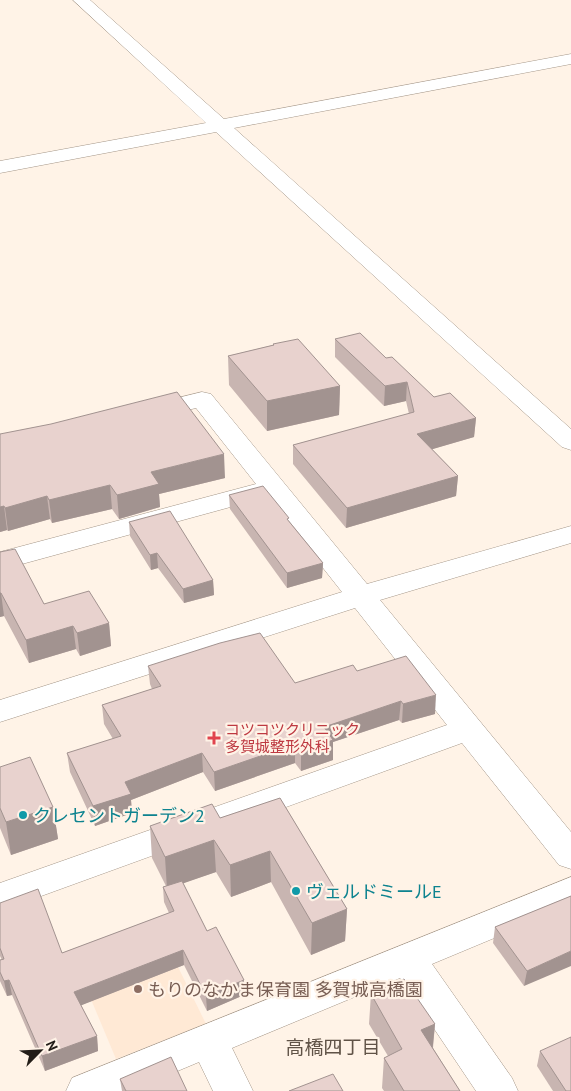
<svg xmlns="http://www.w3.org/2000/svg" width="571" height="1091" font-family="'PT Sans','Noto Sans JP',sans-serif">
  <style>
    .built { fill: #ffe9d5 }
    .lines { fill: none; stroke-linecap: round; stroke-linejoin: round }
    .minor-casing { stroke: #a49688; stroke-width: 1 }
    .minor { fill: #fff; fill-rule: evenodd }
    .wall { fill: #c8b5b1 }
    .shaded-wall { fill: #a29390 }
    .building { fill: #e8d2ce; stroke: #a29390 }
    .health-dot { fill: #e0444e; stroke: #fff3e7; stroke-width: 2 }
    .culture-dot { fill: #0f9aa8; stroke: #fff3e7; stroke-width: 2 }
    .education-dot { fill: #8d6e63; stroke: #fff3e7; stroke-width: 2 }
    .labels { text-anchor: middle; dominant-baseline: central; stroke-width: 4.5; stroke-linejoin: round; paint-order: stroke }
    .health-label { font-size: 15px; fill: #be3a42; stroke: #fff3e7; text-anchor: start }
    .near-culture-label { font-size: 18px; fill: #0d838f; stroke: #fff3e7; text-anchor: start }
    .near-education-label { font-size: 18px; fill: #785e54; stroke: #fff3e7; text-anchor: start }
    .near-neighbourhood-label { font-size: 19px; fill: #605347; stroke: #fff3e7 }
  </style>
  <rect width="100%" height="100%" fill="#fff3e7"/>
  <polygon class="built" points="157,924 206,1024 116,1059 72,954"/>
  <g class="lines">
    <g class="minor-casing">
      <g id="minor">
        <polygon points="73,0 90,0 224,119 571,54 571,64 234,128 571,429 571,450 562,447 216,132 0,173 0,161 206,123"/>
        <polygon points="202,392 211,394 367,584 571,526 571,543 380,600 571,832 571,869 559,865 462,743 0,911 0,883 447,725 355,608 0,722 0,700 342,592 267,497 0,570 0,552 256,484 196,408 150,419 141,417 138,412 141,407"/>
        <polygon points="571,877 571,906 432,964 512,1078 518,1091 476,1091 400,978 232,1048 253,1091 213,1091 199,1062 130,1091 66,1091 72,1078"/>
      </g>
    </g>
    <use href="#minor" class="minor"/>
  </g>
  <g class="wall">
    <polygon points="335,339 386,358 434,397 476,418 474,437 432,449 458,476 456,496 346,528 293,464 293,445 409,414 406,401 384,406 335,357"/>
    <polygon points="273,344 340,386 339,415 267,431 229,385 228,356 273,345"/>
    <polygon points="0,434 225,478 159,494 160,507 119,519 112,509 52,523 50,519 8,531 7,530 0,532"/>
    <polygon points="229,495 289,521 323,563 322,578 287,588 230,509"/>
    <polygon points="129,522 213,580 214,595 184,603 158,568 151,570 130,536"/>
    <polygon points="0,552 44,604 109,623 111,646 80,656 76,649 29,663 4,616 0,617"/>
    <polygon points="148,666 295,683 357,671 435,714 402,723 399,720 333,742 333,760 301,771 295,763 215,791 203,772 131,800 132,813 95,826 70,772 67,753 113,739 104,724 102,705 152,689 150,684"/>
    <polygon points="0,767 53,807 58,839 11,855 0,828"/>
    <polygon points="280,798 347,909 345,941 311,955 271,882 231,897 216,872 183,883 207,931 244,980 244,995 207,1011 184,965 81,1005 97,1036 98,1051 45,1071 12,995 7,996 0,981 0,960 2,960 0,956 0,903 62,953 169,913 164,902 163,887 166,886 152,858 150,826 220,818"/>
    <polygon points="571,896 524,986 493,943 495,927"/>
    <polygon points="371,994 435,1024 433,1048 460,1091 384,1091 382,1088 384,1058 388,1056 369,1024"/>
    <polygon points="540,1051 571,1091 553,1091 537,1066"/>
    <polygon points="120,1079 187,1091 122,1091"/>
  </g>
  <g class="shaded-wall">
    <polygon points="407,382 406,401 384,406 385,386"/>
    <polygon points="340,386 339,415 267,431 267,401"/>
    <polygon points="476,418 474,437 416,454 417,434"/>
    <polygon points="224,454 225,478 159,494 160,507 119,519 117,495 151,472"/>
    <polygon points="458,476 456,496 346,528 347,508"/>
    <polygon points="110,485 112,509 52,523 49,500"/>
    <polygon points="47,496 50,519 8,531 5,508"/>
    <polygon points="4,506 7,530 0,532 0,507"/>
    <polygon points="157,553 158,568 151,570 150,555"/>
    <polygon points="323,563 322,578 287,588 287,573"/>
    <polygon points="213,580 214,595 184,603 183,589"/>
    <polygon points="0,593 1,593 4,616 0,617"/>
    <polygon points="109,623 111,646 80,656 77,633"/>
    <polygon points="73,626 76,649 29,663 26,640"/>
    <polygon points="436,695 435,714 402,723 403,704"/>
    <polygon points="401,701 399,720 333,742 333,760 301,771 301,752 324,727"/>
    <polygon points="295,744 295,763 215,791 214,772"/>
    <polygon points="202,753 203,772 131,800 132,813 95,826 93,806 125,782"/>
    <polygon points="53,807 58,839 11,855 6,822"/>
    <polygon points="214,840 216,872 167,889 165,857"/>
    <polygon points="270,851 271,882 231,897 230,865"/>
    <polygon points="347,909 345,941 311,955 312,923"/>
    <polygon points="183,950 184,965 77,1007 74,992"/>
    <polygon points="571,951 571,966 524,986 527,971"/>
    <polygon points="9,980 12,995 7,996 4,981"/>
    <polygon points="244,980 244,995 207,1011 206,996"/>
    <polygon points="435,1024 432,1054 421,1030"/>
    <polygon points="97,1036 98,1051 45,1071 42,1056"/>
  </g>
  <g class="building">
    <polygon points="360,333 386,358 392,357 434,397 450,393 476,418 417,434 458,476 347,508 293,445 414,412 407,382 385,386 335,339"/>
    <polygon points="298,339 340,386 267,401 228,356 274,345 273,344"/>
    <polygon points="177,392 224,454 151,472 159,484 117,495 110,485 49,500 47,496 5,508 4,506 0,507 0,434 51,424"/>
    <polygon points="263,486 289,518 287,519 323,563 287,573 229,495"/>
    <polygon points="170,511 213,580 183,589 157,553 150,555 129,522"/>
    <polygon points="15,549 44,604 89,591 109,623 77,633 73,626 26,640 1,593 0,593 0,552"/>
    <polygon points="260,633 295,683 353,665 357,671 406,656 436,695 403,704 401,701 324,727 333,740 301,752 295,744 214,772 202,753 125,782 131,794 93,806 67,753 121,736 102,705 161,686 148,666 220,643"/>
    <polygon points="30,757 53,807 6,822 0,808 0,767"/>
    <polygon points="280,798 347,909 312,923 270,851 230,865 214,840 165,857 150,826 212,804 220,818"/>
    <polygon points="182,881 207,931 216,927 244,980 206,996 183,950 74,992 97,1036 42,1056 9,980 4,981 0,972 0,960 4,959 0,948 0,903 38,889 62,953 174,911 163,887"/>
    <polygon points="571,896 571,951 527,971 495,927"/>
    <polygon points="404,979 435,1024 421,1030 460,1091 404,1091 384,1058 402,1049 371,994"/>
    <polygon points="571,1037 571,1091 566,1091 540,1051"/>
    <polygon points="171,1057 187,1091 126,1091 120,1079"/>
    <polygon points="333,1074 343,1091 289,1091"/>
  </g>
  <path class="health-dot" d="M211.5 730.5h5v5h5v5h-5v5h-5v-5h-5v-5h5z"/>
  <g class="culture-dot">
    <circle cx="23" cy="815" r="5"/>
    <circle cx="296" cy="891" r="5"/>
  </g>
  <circle class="education-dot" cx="138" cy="989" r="5"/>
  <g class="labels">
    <g class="health-label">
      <text x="225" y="729">コツコツクリニック<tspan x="225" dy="17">多賀城整形外科</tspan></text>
    </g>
    <g class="near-culture-label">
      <text x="33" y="815">クレセントガーデン2</text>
      <text x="306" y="891">ヴェルドミールE</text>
    </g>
    <g class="near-education-label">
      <text x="148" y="989">もりのなかま保育園 多賀城高橋園</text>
    </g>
    <g class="near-neighbourhood-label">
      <text x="333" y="1047">高橋四丁目</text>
    </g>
  </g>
  <g transform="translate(40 1051) rotate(66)" stroke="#fff3e7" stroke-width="4" paint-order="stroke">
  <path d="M0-4L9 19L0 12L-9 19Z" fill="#231d18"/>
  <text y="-8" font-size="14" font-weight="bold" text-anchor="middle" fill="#231d18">N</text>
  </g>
</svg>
